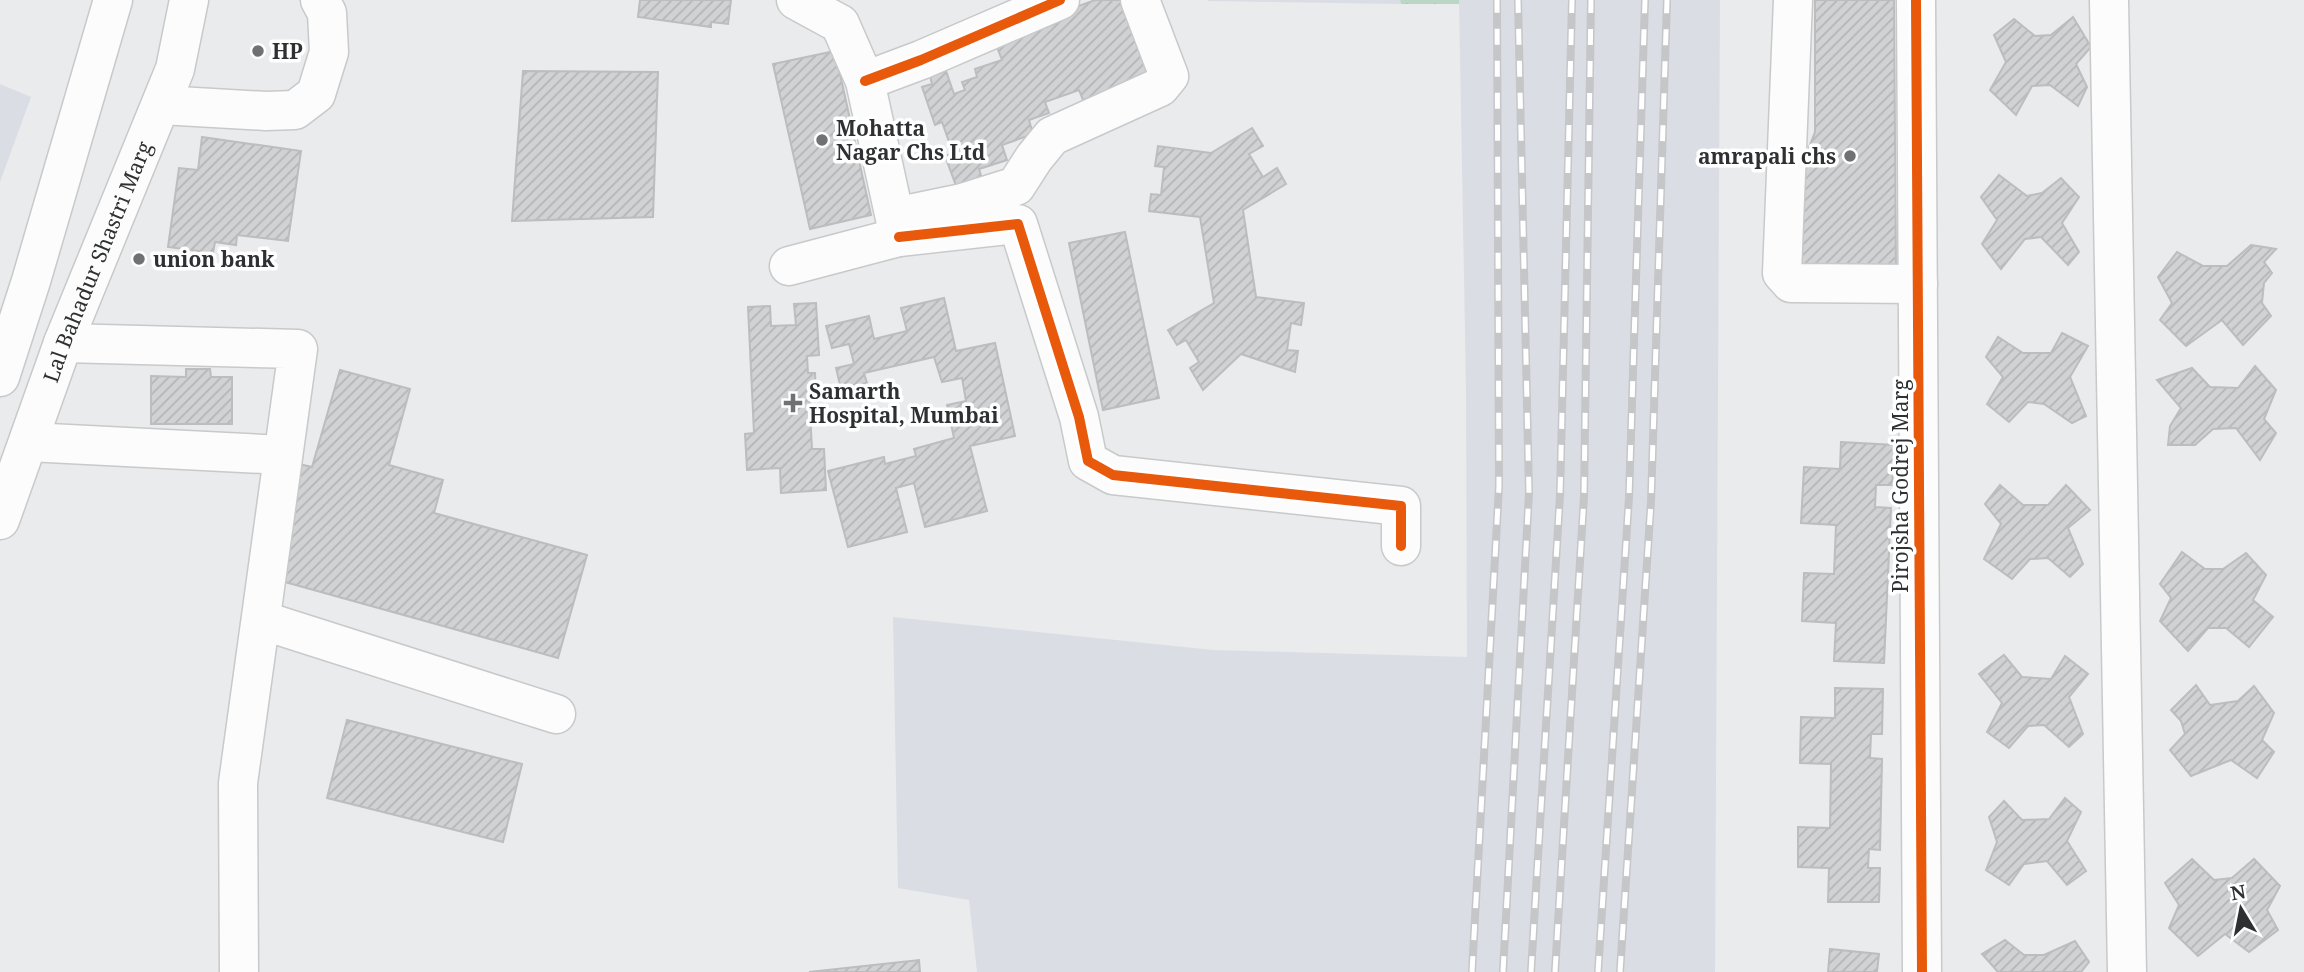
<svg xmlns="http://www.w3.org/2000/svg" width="2304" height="972" font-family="'Noto Serif',serif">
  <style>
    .built { fill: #dadde4 }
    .cemetery { fill: url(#cemetery-stones) }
    .building { fill: url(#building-hatch); stroke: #bbbdbe; stroke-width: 2 }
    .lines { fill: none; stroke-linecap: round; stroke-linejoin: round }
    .minor-casing { stroke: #c8c9ca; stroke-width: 41 }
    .major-casing { stroke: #c8c9ca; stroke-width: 41 }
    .minor { stroke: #fcfcfc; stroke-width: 38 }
    .major { stroke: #fcfcfc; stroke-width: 38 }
    .rail-casing { stroke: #c5c6c7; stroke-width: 8 }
    .rail { stroke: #fff; stroke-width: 5; stroke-dasharray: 16; stroke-linecap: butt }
    .cycleway-casing { stroke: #fff; stroke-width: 15 }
    .cycleway { stroke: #e8590c; stroke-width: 10 }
    .poi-dot { fill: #707173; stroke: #fff; stroke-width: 2.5 }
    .labels { text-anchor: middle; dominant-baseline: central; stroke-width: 7; stroke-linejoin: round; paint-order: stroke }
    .poi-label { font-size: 21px; font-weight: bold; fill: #2f3031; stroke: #fff; text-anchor: start }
    .street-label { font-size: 21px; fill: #2f3031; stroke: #fff }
  </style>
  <defs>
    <pattern id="cemetery-stones" width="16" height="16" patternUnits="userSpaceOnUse" patternTransform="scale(1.75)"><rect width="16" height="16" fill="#bad7c6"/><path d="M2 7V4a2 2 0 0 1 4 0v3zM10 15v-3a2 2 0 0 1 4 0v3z" fill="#a0b9ab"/></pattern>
    <pattern id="building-hatch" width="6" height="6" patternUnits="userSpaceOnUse" patternTransform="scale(1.75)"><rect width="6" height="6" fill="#d0d2d3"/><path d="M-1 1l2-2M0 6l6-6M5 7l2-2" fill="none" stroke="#b3b5b6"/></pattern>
  </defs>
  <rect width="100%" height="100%" fill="#e9ebed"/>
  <g class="built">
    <polygon points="1207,0 1400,0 1401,4 1208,1"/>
    <polygon points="1459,0 1720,0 1715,972 977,972 969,900 898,888 893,617 1213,650 1467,657 1466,388"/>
    <polygon points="0,84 31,97 0,182"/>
  </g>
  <polygon class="cemetery" points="1400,0 1459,0 1459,4 1401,4"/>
  <g class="building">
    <polygon points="640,0 731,0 728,24 711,22 711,27 638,17"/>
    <polygon points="1095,0 1128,0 1155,74 1083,100 1079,90 1045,102 1049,113 1029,120 1033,134 1002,145 1007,160 979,169 983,182 958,191 945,156 953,153 942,122 935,125 922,87 932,84 930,76 946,71 954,94 965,90 962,82 977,77 975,69 1002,60 993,37 1023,36 1057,23 1054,15"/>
    <polygon points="1815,0 1894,0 1896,273 1796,267 1796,181 1815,132"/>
    <polygon points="2073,17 2091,47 2076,64 2087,87 2078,106 2050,85 2032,86 2016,115 1990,90 2006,62 1994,35 2014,19 2035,36 2051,35"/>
    <polygon points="835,51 871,215 810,229 773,64"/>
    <polygon points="523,71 658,72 653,217 512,221"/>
    <polygon points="1252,128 1263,146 1249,154 1263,177 1277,168 1286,184 1243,210 1256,297 1304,303 1301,325 1291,323 1287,350 1298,351 1295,372 1241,354 1203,390 1190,368 1199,362 1186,340 1177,345 1168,330 1214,303 1200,217 1149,211 1151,194 1161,195 1164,167 1155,166 1158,146 1211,153"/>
    <polygon points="202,137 301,151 288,241 237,235 236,245 215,242 213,253 168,247 179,168 198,170"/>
    <polygon points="1999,175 2027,196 2042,193 2061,178 2079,197 2062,223 2079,252 2068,265 2041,237 2025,239 2001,269 1982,244 1997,220 1981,197"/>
    <polygon points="1125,232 1159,398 1103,410 1069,243"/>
    <polygon points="2251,245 2276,249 2264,262 2272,273 2264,283 2262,303 2271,316 2243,345 2222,320 2186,346 2160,320 2172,303 2158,277 2177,252 2203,266 2227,266"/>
    <polygon points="944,298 956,351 995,343 1015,436 970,446 987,511 925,527 914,483 896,488 907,532 848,547 828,471 884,457 885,464 916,456 914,449 954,438 947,405 966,401 962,378 942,382 934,357 864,373 867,383 841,389 836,368 854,364 849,344 832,348 826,326 869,316 874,339 907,331 901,308"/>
    <polygon points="816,303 819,355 807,356 808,373 815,373 816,393 809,394 812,449 824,449 826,490 781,493 780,468 747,470 745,434 754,433 748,307 770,306 771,326 796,325 794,304"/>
    <polygon points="2062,333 2088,346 2070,377 2086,416 2072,423 2044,404 2028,402 2009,422 1987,404 2003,377 1986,357 1998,337 2023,353 2051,353"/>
    <polygon points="2255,366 2276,390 2264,419 2276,433 2260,460 2236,428 2213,429 2195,445 2168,445 2170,426 2181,408 2157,380 2192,368 2210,387 2238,388"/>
    <polygon points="186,369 210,369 211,377 232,377 232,424 151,424 151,376 186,377"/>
    <polygon points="340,370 410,389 389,465 443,480 434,513 587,555 558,658 267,577 299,464 312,467"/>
    <polygon points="1841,442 1895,445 1892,485 1876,485 1875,507 1891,508 1884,663 1834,661 1836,623 1802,621 1804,573 1834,574 1836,525 1801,523 1804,467 1840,469"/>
    <polygon points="2000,485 2023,505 2048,505 2066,485 2090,510 2068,528 2083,564 2070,577 2048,558 2030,559 2012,579 1984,559 2001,524 1985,504"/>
    <polygon points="2182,552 2205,569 2223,569 2246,553 2266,575 2253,600 2273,617 2249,647 2226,628 2208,628 2188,651 2160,621 2171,598 2160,584"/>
    <polygon points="2004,655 2022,677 2051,679 2065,656 2088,674 2069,697 2083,734 2069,747 2044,725 2028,726 2009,748 1987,732 2002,703 1979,674"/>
    <polygon points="2196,685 2210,705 2238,701 2254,686 2274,713 2262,740 2274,752 2257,778 2231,760 2191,776 2170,750 2185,734 2181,721 2171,710"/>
    <polygon points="1835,688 1883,689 1882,734 1871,734 1870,758 1882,759 1880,850 1869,849 1868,868 1880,868 1879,902 1828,902 1829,868 1798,867 1798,827 1830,828 1831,764 1800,763 1801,717 1835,718"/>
    <polygon points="347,720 522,764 503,842 327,798"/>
    <polygon points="2065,798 2081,812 2067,841 2086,871 2067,885 2047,861 2024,864 2009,885 1986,870 1997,842 1989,817 2004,801 2022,820 2049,819"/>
    <polygon points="2192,859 2214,880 2232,878 2254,859 2280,886 2267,910 2278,930 2249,952 2225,934 2198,956 2169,928 2179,905 2165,883"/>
    <polygon points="2005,940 2024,955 2044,955 2075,941 2089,962 2081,972 1998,972 1982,954"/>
    <polygon points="1830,949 1879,954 1877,972 1828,972"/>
    <polygon points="919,960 920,972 809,972"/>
  </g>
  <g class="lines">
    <g class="minor-casing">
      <g id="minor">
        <polyline points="1793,0 1782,273 1791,283 1918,284"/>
        <polyline points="1916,0 1922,972"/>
        <polyline points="2109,0 2127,972"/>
        <polyline points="865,81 921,60 1060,0"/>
        <polyline points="161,105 266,111 295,110 316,94 329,52 327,13 320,0"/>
        <polyline points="904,215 962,203 1016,186 1034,158 1052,136 1160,87 1169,76 1140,0"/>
        <polyline points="899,237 1018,224 1079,417 1088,461 1113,475 1401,506 1401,546"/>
        <polyline points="789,266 899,237 865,81 840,24 796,0"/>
        <polyline points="63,343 298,349 238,783 239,972"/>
        <polyline points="29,442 283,455"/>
        <polyline points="261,620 556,714"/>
      </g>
    </g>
    <g class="major-casing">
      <g id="major">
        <polyline points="0,377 31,281 113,0"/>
        <path id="s1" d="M0,520l63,-177 112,-274 14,-69"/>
      </g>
    </g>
    <use href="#minor" class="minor"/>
    <use href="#major" class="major"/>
    <g class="rail-casing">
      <g id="rail">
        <polyline points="1472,972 1499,486 1497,0"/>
        <polyline points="1503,972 1529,493 1518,0"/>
        <polyline points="1531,972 1560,495 1572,0"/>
        <polyline points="1555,972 1584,496 1591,0"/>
        <polyline points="1598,972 1629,497 1645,0"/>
        <polyline points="1620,972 1651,502 1667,0"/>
      </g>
    </g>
    <use href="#rail" class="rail"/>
    <g class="cycleway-casing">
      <g id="cycleway">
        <polyline points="1916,0 1922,972"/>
        <polyline points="865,81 921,60 1060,0"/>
        <polyline points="899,237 1018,224 1079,417 1088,461 1113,475 1401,506 1401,546"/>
      </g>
    </g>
    <use href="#cycleway" class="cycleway"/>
  </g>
  <g class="poi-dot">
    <circle cx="258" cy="51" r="7"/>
    <circle cx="822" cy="140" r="7"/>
    <circle cx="1850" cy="156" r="7"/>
    <circle cx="139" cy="259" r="7"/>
    <path d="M789.5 392.5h7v7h7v7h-7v7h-7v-7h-7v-7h7z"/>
  </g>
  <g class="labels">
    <g class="poi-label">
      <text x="272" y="51">HP</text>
      <text x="836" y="128">Mohatta<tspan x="836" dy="24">Nagar Chs Ltd</tspan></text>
      <text x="1836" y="156" text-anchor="end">amrapali chs</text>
      <text x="153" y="259">union bank</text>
      <text x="809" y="391">Samarth<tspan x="809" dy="24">Hospital, Mumbai</tspan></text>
    </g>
    <g class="street-label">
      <text stroke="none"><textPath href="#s1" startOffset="276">Lal Bahadur Shastri Marg</textPath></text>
      <text transform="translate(1900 486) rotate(-90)">Pirojsha Godrej Marg</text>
    </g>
  </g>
  <g transform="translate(2241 909) rotate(350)" stroke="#ffffff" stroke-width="5" paint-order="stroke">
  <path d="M0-5L12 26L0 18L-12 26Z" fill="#2f3031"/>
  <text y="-10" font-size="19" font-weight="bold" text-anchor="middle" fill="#2f3031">N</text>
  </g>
</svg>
